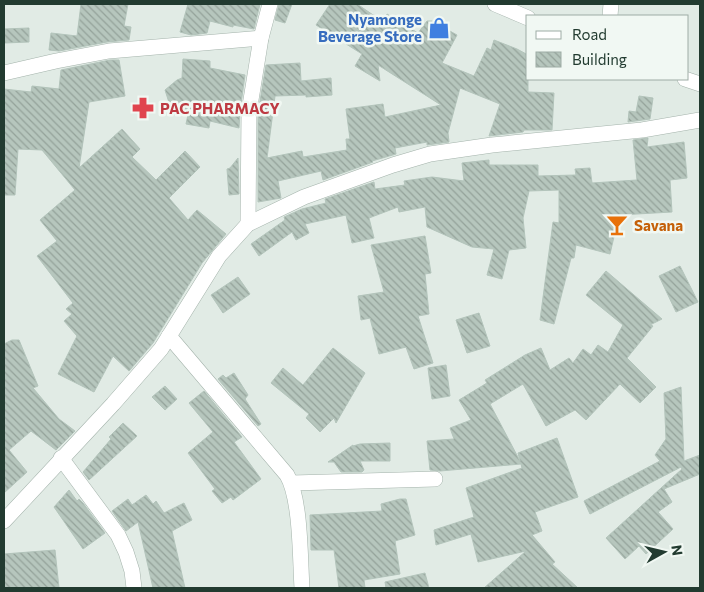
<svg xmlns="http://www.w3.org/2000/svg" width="704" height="592" font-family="Commissioner,sans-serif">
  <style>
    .building { fill: url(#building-back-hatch); stroke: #b3c4bb }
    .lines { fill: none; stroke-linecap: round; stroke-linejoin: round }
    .minor-casing { stroke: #a4b3ab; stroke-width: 16 }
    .minor { stroke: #fff; stroke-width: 15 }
    .labels { text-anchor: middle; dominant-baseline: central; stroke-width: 5; stroke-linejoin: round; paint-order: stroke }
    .shop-label { font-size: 15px; font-weight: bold; fill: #366cbe; stroke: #f1f8f3; text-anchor: end }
    .health-label { font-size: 15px; font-weight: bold; fill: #be3a42; stroke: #f1f8f3; text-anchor: start }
    .food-label { font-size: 15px; font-weight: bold; fill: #c56008; stroke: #f1f8f3; text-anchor: start }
  </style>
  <defs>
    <pattern id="building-back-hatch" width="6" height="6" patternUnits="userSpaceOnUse" patternTransform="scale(1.25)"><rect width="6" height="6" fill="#b6c6bd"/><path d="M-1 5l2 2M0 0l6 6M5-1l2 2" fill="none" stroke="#94a29a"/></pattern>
  </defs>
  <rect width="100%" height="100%" fill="#e1ebe5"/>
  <g class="building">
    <polygon points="81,4 128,4 124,26 131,27 129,40 107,42 59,51 49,50 51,33 77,36"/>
    <polygon points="188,4 260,4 254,29 233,25 233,27 210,21 207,33 191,35 180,32"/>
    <polygon points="279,4 292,4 285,23 275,20"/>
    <polygon points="330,4 357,4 382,21 387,14 418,33 427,21 432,21 457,35 442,63 474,76 487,48 491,50 494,40 517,49 528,55 528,92 554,93 552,130 524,130 523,132 489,136 500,104 460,88 448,133 449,142 427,145 427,142 395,148 396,154 372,161 373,162 323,180 321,171 278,181 281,198 258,202 258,113 266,65 300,63 301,81 331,78 332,95 306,97 306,95 275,96 267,158 302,151 303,157 347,150 346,139 350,139 346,109 383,104 385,117 441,105 378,65 380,81 355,66 362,54 316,25"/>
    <polygon points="29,28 29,42 4,43 4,29"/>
    <polygon points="183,59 210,61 210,68 245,75 240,111 239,128 210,121 209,128 186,124 189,110 173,115 165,90 177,80 182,78"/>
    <polygon points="110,60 119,60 125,96 89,102 79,168 122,129 140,149 132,157 156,180 185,151 200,167 169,198 188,220 197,210 226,234 202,263 153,343 129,371 113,356 94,392 58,374 77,336 64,321 72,314 66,309 73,303 37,256 57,241 40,220 75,190 42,150 18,149 15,195 4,195 4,89 31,92 32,86 59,89 61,70"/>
    <polygon points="639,96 653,98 650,119 628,122 629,111 636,112"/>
    <polygon points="648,138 647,147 684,142 687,178 670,180 672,212 619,215 610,254 576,245 574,258 571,258 554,324 540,320 553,222 559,223 559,190 529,191 523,218 526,248 509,250 502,279 487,275 494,249 472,247 427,227 425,207 399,212 398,207 369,218 374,238 352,243 346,215 305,224 309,233 296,240 292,232 259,256 251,244 285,220 284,217 302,209 326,203 325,199 374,182 375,189 405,185 404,181 432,177 464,181 462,163 489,160 489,165 538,165 538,176 576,175 575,169 590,168 592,183 637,180 633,140"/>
    <polygon points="238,158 239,194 229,195 227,169 230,168"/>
    <polygon points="425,236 431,273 425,274 429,314 418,316 433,363 414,369 406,347 379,354 370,318 361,320 358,296 384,292 371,245"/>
    <polygon points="680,266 698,302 676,312 659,276"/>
    <polygon points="606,271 662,319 650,325 653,326 627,358 656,387 640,403 620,384 586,420 575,410 546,426 523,384 490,404 520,461 518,453 557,438 578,497 535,512 542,531 532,535 555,562 552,564 578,588 484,588 526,551 478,562 471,534 436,545 434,530 474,517 466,488 522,468 521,464 440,471 430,470 427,441 454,439 450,428 471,420 459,400 487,383 485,380 525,355 541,348 550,370 569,358 573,363 583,349 591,355 598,345 608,352 623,325 586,295"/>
    <polygon points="238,277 250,294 223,313 211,295"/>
    <polygon points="479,313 490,346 467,353 456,320"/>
    <polygon points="12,340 19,340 38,386 33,388 59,419 75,431 56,450 31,431 9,450 27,472 4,493 4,344"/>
    <polygon points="333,348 365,373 336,423 334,418 320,432 306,418 309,414 271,383 283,368 303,385"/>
    <polygon points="446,365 450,396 432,399 428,368"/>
    <polygon points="234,373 248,395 245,399 261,424 258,426 218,379 223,375 226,378"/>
    <polygon points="165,386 177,399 165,410 152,397"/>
    <polygon points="681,387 684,461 700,455 700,474 664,489 672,502 658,512 673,529 646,554 639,546 625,559 606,538 682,469 681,467 590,514 584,501 660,461 655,455 666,439 664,393"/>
    <polygon points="204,391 242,437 234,442 261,479 233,500 231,497 222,503 212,491 215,489 188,453 213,432 189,403"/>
    <polygon points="123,423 137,436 89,480 83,472 111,439 109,437"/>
    <polygon points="390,443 390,461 360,461 364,470 362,472 341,472 334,462 328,462 353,445 353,446 360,444"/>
    <polygon points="69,490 77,501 79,499 83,503 105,533 83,549 54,507"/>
    <polygon points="146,495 153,504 156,501 164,513 184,503 192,520 172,531 185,588 153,588 138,522 126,531 112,511 128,499 132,505"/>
    <polygon points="400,499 406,499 415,535 395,541 400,574 364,580 365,588 339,588 334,550 311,550 310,515 382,511 381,504"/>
    <polygon points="55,550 59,588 4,588 4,554"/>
    <polygon points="425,573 429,588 386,588 385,582"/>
  </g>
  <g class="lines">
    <g class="minor-casing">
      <g id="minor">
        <polyline points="495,4 528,18"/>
        <polyline points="610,16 611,4"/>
        <polyline points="4,73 56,61 109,51 261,38"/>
        <polyline points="685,79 700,84"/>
        <polyline points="248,224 249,112 261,38 270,4"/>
        <path d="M169,336l118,139c14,24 13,83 15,113"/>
        <polyline points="61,458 118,535 126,552 132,571 134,588"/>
        <polyline points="292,483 435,479"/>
        <polyline points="4,521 113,404 161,349 219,256 248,224 304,197 393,165 430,154 492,145 642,130 700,120"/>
      </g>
    </g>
    <use href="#minor" class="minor"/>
  </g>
  <defs>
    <g id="shop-bare" transform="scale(1.725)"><path d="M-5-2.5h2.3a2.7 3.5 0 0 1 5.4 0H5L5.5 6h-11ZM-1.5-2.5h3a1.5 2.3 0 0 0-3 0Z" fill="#3f7fe0" stroke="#f1f8f3" stroke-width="2.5" paint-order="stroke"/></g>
    <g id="pharmacy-bare" transform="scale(1.725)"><path d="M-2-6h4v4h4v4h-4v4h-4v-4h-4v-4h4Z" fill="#e0444e" stroke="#f1f8f3" stroke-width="2.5" paint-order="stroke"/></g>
    <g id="bar-bare" transform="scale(1.725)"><path d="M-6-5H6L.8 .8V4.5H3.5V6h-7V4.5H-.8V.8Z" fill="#e8710a" stroke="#f1f8f3" stroke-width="2.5" paint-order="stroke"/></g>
  </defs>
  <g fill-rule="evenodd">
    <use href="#shop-bare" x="439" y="28"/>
    <use href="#pharmacy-bare" x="143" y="108"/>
    <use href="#bar-bare" x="617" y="225"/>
  </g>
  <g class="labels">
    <g class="shop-label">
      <text x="422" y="19">Nyamonge<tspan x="422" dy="17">Beverage Store</tspan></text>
    </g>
    <g class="health-label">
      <text x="160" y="108">PAC PHARMACY</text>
    </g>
    <g class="food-label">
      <text x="634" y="225">Savana</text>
    </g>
  </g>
  <rect width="704" height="592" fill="none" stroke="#223b30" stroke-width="10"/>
  <rect x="526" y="15" width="162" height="65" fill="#f1f8f3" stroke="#9eaca5"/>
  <rect x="536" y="31" width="25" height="8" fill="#ffffff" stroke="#9eaca5"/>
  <text x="572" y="40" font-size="15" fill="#223b30">Road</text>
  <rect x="536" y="52" width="25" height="15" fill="url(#building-back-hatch)" stroke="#9eaca5"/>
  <text x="572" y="65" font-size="15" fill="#223b30">Building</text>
  <g transform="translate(664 552) rotate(82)" stroke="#f1f8f3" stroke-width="4" paint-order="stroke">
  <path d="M0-4L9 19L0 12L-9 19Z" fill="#223b30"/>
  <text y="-8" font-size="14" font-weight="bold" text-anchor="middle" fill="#223b30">N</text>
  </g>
</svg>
